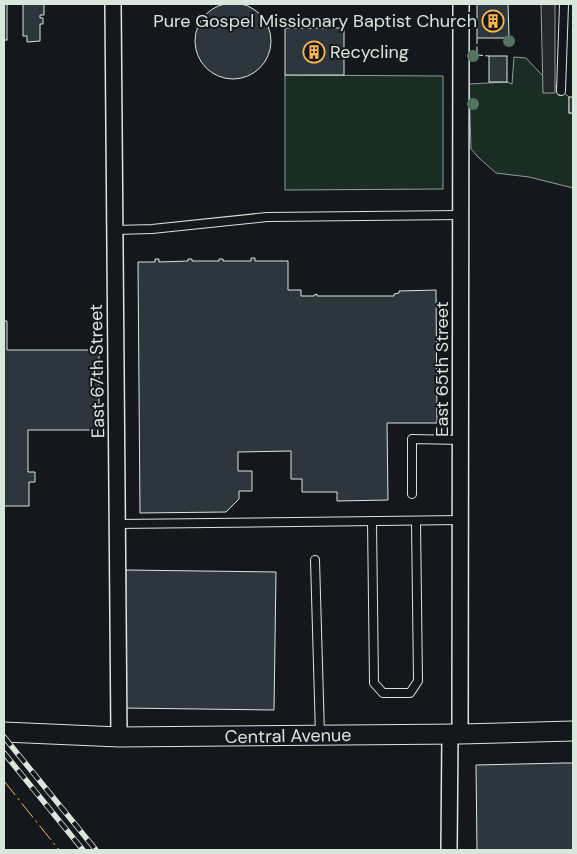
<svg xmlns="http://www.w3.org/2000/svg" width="577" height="854" font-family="'DM Sans',sans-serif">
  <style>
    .green { fill: #1a2d24; stroke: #939e99 }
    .parking { fill: #24282b; stroke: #939e99 }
    .building { fill: #2c363c; stroke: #d8e6dc }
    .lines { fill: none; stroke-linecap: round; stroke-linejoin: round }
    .service-casing { stroke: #d8e6dc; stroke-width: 10 }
    .minor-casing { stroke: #d8e6dc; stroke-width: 18 }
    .tertiary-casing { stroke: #d8e6dc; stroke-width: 21 }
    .service { stroke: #14181c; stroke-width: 8 }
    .minor { stroke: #14181c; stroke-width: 15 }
    .tertiary { stroke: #14181c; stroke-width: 19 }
    .rail-casing { stroke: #d8e6dc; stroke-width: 5.5 }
    .rail { stroke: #14181c; stroke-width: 4; stroke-dasharray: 11; stroke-linecap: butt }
    .fence { stroke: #d8e6dc; stroke-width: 1; stroke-dasharray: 6 2.5; stroke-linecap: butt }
    .power { stroke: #ffb74d; stroke-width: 1; stroke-dasharray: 18 4 2.5 4; stroke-linecap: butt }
    .tree { fill: #55745f }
    .labels { text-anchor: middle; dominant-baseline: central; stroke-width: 4; stroke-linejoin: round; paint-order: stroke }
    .poi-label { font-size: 18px; fill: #d8e6dc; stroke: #14181c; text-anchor: end }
    .street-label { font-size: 18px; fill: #d8e6dc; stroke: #14181c }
  </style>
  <rect width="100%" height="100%" fill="#14181c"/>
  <g class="green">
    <polygon points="514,57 526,58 542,75 569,97 569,113 573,113 573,188 529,177 496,173 479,158 471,149 469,84 507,82 512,84"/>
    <polygon points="285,75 443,76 443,189 285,190"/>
  </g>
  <polygon class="parking" points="541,4 555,4 555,93 543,93"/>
  <g class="building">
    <circle cx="233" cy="41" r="38"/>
    <rect x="4" y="4" width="3" height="36"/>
    <polygon points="23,4 44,4 44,15 40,15 40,18 43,18 43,24 40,24 40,41 27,42 27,36 23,36"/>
    <polygon points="477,4 508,4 509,38 477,38"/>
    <rect x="285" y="28" width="59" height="47"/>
    <rect x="489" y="56" width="18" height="26"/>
    <rect x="569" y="97" width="4" height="16"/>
    <polygon points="251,258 255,258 255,261 288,261 288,290 301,290 301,296 314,296 314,295 317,294 317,296 394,296 394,294 399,293 399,291 436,290 437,423 387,423 388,500 337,501 337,492 302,492 302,479 291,479 291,451 238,452 238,471 252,471 252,491 239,491 239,499 226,512 140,513 138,262 155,262 155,259 159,259 159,262 188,261 188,259 192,259 192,261 219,261 219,259 223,259 223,261 251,261"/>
    <polygon points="4,321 7,321 7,350 99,350 99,430 28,430 28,472 35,472 35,482 29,482 29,506 4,506"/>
    <polygon points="126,570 276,572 274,710 124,708"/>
    <polygon points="564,763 573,763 573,850 477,850 476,765"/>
  </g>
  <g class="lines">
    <g class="service-casing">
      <g id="service">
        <polyline points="561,91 564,4"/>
        <polyline points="115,230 152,229 267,217 461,215"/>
        <polyline points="412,494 412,439 461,440"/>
        <polyline points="372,521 374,683 383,693 410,693 418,681 416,521"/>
        <polyline points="117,524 461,520"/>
        <polyline points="315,560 320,735"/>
      </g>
    </g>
    <g class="minor-casing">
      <g id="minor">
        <polyline points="113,4 119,737"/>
        <polyline points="460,734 461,4"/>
        <polyline points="449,850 450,734"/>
      </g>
    </g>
    <g class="tertiary-casing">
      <polyline id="tertiary" points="4,732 119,737 460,734 573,731"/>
    </g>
    <use href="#service" class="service"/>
    <use href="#minor" class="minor"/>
    <use href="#tertiary" class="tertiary"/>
    <g class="rail-casing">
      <g id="rail">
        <polyline points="4,737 96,850"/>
        <polyline points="4,753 83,850"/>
      </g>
    </g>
    <use href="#rail" class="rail"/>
    <polyline class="fence" points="477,38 477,55 489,56"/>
    <polyline class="power" points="4,781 59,850"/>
  </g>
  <g class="tree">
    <circle cx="509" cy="41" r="6"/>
    <circle cx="473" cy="56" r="6"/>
    <circle cx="473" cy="104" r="6"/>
  </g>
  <defs>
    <g id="building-ring" transform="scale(1.125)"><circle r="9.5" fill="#14181c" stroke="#ffb74d" stroke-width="1.5"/><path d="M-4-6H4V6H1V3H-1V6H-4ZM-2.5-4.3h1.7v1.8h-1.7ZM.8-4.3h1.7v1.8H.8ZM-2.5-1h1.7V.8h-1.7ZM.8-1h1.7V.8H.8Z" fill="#ffb74d"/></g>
  </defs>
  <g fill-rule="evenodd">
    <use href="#building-ring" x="493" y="21"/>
    <use href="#building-ring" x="314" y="52"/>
  </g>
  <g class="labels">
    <g class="poi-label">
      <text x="477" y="21">Pure Gospel Missionary Baptist Church</text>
      <text x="330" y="52" text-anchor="start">Recycling</text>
    </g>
    <g class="street-label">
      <text transform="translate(442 369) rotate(-90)">East 65th Street</text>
      <text transform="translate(97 371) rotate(-91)">East 67th Street</text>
      <text transform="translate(288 736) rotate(-1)">Central Avenue</text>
    </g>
  </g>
  <rect width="577" height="854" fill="none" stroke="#d8e6dc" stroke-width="10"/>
</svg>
